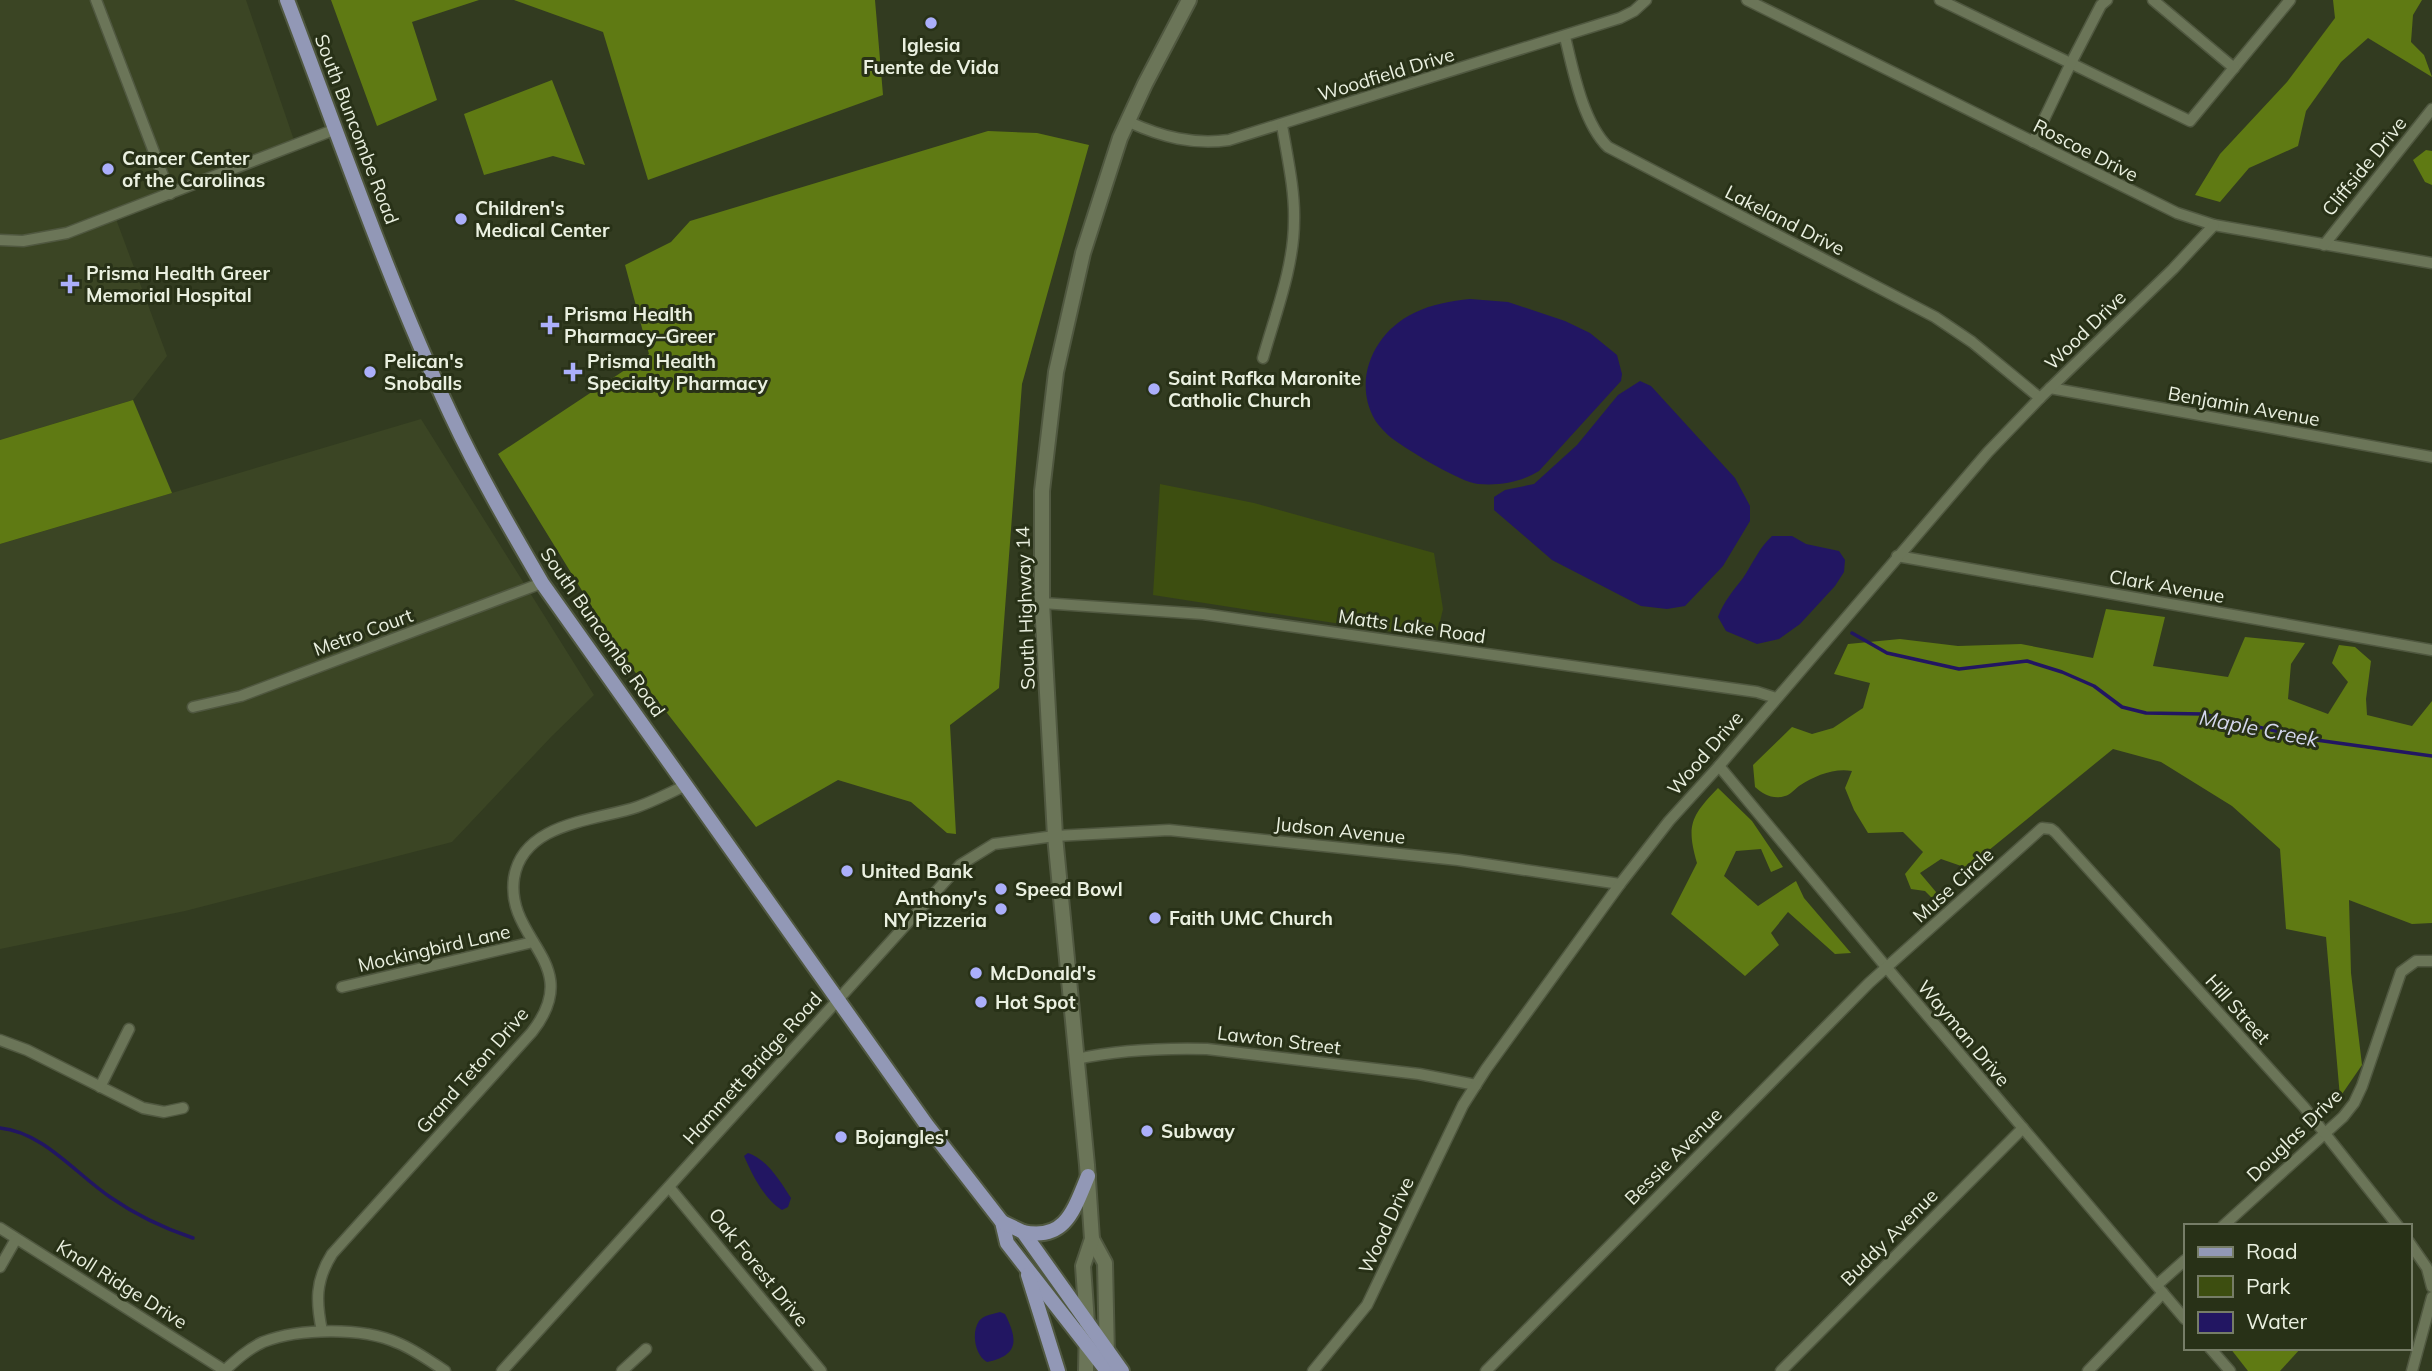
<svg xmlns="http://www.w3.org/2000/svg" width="2432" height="1371" font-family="Mulish,sans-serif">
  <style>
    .built { fill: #3b4524 }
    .green { fill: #3d4e10 }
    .forest { fill: #5f7a13 }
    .water { fill: #221662 }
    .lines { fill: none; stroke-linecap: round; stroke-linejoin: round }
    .stream { stroke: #221662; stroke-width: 3.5 }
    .minor-casing { stroke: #505840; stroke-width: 13 }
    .secondary-casing { stroke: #505840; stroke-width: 18 }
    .primary-casing { stroke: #505840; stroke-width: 18 }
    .minor { stroke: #6b7558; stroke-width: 10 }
    .secondary { stroke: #6b7558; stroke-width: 14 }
    .primary { stroke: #9298b6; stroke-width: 14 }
    .poi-dot { fill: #abaffb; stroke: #283117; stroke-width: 2.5 }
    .labels { text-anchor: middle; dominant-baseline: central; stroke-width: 6; stroke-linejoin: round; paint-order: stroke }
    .poi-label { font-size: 19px; font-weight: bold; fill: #eaf0e0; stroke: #283117; text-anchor: start }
    .street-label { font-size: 19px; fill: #eaf0e0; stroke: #283117 }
    .water-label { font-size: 21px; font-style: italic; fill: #d4d7ed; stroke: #283117 }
  </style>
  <rect width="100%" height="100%" fill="#323b20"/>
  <g class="built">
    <polygon points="0,0 246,0 296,146 113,211 167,356 133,400 0,440"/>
    <polygon points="421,419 594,695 551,737 452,842 185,911 0,949 0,544"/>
  </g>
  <polygon class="green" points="1160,484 1254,503 1434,553 1443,609 1438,630 1425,637 1153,595"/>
  <g class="forest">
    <polygon points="331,0 479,0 412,22 437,100 377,126"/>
    <polygon points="514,0 875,0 883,95 648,180 603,32"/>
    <polygon points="2333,0 2422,0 2413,15 2411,42 2424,55 2432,77 2368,38 2341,62 2306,111 2298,146 2249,168 2220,202 2195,195 2220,154 2287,82 2335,18"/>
    <polygon points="552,80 585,165 553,156 484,175 464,114"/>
    <polygon points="988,131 1037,133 1089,145 1022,384 999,688 950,725 956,834 947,833 911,802 838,780 756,827 621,654 498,454 649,354 625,265 671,242 690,221"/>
    <polygon points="2426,150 2432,151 2432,185 2425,182 2413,160"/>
    <polygon points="133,400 172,493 0,544 0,440"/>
    <path d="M2106,609l59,8 -12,49 75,11 17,-40 60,6 -14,21 -3,35 40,15 20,-32 -16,-19 7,-18 16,2 16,14 -5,38 1,16 45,11 20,-25v222l-20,1 -63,-24 2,73 11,92 -22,32 -14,-160 -40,-8 -6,-80 -48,-43 -71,-44 -48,-13 -146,119 -26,-9 -21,14 16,19 -1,9 -10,-10 -14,-2 -6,-15 18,-22 -20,-20 -35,1 -14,-23 -9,-22 7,-17c-19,-3 -37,5 -53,15 -4,3 -9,9 -14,10 -12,4 -22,-2 -30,-9l-2,-22 39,-38 20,7 21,-6 30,-20 7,-25 -36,-9 14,-30 52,-5 58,7 63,-2 72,14z"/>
    <path d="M1718,788l34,33 31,46 -12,5 -10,-23 -25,2 -12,25 34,30 38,-25 8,17 47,55 -16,1 -47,-42 -17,21 8,12 -34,31 -74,-62 26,-51c-11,-38 -6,-47 21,-75z"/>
    <polygon points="2230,1348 2301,1348 2280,1371 2248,1371"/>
  </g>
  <g class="water">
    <path d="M1470,299l38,3 57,19 25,12 27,22 5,19 -1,7 -82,90c-18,11 -39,15 -61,13 -18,-2 -69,-33 -85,-45 -6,-4 -14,-13 -18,-19 -23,-40 -1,-88 39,-107 18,-9 37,-12 56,-14z"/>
    <polygon points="1640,381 1651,386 1735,478 1750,506 1750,521 1723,566 1685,606 1667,609 1641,606 1552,560 1494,510 1494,497 1505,490 1534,484 1577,445 1618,395"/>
    <path d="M1772,536h20l14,8 33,7 6,9 -1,12 -9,14 -35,38 -21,15 -22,5 -31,-13 -8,-14c6,-16 15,-26 25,-39 10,-15 16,-30 29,-42z"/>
    <path d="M748,1153c20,7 32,28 43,45l-3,9 -6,3c-18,-11 -30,-36 -38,-54z"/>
    <path d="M1000,1312l5,2c13,26 14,41 -18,48 -12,-7 -16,-29 -8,-41 5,-6 14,-7 21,-9z"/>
  </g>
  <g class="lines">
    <g class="stream">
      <polyline points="1852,633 1887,653 1959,669 2027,661 2062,672 2094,686 2122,707 2146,713 2203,714 2309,739 2432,756"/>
      <path d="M0,1128c43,4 76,46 110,69 26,18 53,31 83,41"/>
    </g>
    <g class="minor-casing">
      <g id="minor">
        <polyline points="96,0 170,194"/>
        <polyline points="1747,0 2177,213 2214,225 2432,263"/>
        <polyline points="1940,0 2190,121 2290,0"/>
        <polyline points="2153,0 2234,68"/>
        <path d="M1565,37c8,33 18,86 43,110l327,170 37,25 68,56"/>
        <path d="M1129,122c33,15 64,23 100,18l391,-122 14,-7 12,-11"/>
        <polyline points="2033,142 2071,63 2101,5 2107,0"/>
        <polyline points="0,240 23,241 67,233 336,129"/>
        <polyline points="2324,245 2432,109"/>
        <path d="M1263,358c12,-43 31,-91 31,-137 1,-31 -7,-65 -12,-96"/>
        <polyline points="2050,388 2432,457"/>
        <polyline points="1897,556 2432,650"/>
        <polyline points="1042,603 1203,614 1757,692 1776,698"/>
        <polyline points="193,707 241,696 542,583"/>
        <polyline points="1719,766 1887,968 2185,1319"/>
        <polyline points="342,987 533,942"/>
        <polyline points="0,1040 27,1050 143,1108 164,1112 183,1108"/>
        <path d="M1077,1059c41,-9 88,-11 130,-10l212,25 57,11"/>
        <polyline points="100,1087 129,1029"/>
        <polyline points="669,1187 821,1371"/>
        <polyline points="2223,1226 2343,1117 2354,1103 2362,1086 2401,972 2416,961 2432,961"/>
        <polyline points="0,1228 224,1370"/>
        <polyline points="2409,1242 2427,1268 2432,1287"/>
        <polyline points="0,1267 16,1239"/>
        <polyline points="2157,1285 2185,1260"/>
        <path d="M322,1331c-6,-29 -7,-50 10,-77l200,-222c54,-69 -27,-91 -18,-154 9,-56 81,-57 123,-71 17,-6 33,-14 49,-22"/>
        <polyline points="2210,1348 2230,1371"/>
        <path d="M224,1371c12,-11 24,-22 39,-29 37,-14 99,-15 135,1 17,7 32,18 47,28"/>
        <polyline points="502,1371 960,865 994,844 1055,836 1169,830 1458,860 1620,884"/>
        <polyline points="622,1371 646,1349"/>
        <polyline points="1313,1371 1367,1305 1463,1105 1486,1069 1620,884 1669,821 1719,766 1988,452 2040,398 2173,269 2214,225"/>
        <polyline points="1486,1371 1869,983 2042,828 2051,829 2055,832 2304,1107 2398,1226"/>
        <polyline points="1781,1371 2023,1128"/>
        <polyline points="2088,1371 2163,1293"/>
        <polyline points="2412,1371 2432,1297"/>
      </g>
    </g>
    <g class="secondary-casing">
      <g id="secondary">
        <polyline points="1092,1239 1105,1263 1107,1357"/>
        <polyline points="1086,1371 1087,1323 1083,1266 1092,1239 1087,1165 1055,836 1042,603 1042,491 1056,372 1083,253 1120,138 1145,84 1189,0"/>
      </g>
    </g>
    <g class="primary-casing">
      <g id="primary">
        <path d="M287,0c53,139 101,281 164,415 27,58 59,113 91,168l384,541 76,98 5,21 100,128"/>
        <polyline points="1002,1222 1023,1232 1122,1371"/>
        <path d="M1023,1232c43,9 51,-23 65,-56"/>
        <polyline points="1028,1275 1058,1371"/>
      </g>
    </g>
    <use href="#minor" class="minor"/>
    <use href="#secondary" class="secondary"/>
    <use href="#primary" class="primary"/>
  </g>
  <g class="poi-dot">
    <circle cx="931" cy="23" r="7"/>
    <circle cx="108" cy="169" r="7"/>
    <circle cx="461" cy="219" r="7"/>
    <path d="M66.5 273.5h7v7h7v7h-7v7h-7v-7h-7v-7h7z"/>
    <path d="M546.5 314.5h7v7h7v7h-7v7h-7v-7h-7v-7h7z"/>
    <circle cx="370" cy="372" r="7"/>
    <path d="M569.5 361.5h7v7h7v7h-7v7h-7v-7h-7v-7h7z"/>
    <circle cx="1154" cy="389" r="7"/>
    <circle cx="847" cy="871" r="7"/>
    <circle cx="1001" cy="889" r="7"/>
    <circle cx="1001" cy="909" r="7"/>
    <circle cx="1155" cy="918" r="7"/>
    <circle cx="976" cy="973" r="7"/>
    <circle cx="981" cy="1002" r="7"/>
    <circle cx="1147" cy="1131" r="7"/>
    <circle cx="841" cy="1137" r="7"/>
  </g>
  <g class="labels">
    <g class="poi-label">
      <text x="931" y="45" text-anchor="middle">Iglesia<tspan x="931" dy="22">Fuente de Vida</tspan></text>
      <text x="122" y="158">Cancer Center<tspan x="122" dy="22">of the Carolinas</tspan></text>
      <text x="475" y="208">Children's<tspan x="475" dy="22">Medical Center</tspan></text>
      <text x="86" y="273">Prisma Health Greer<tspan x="86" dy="22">Memorial Hospital</tspan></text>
      <text x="564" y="314">Prisma Health<tspan x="564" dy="22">Pharmacy–Greer</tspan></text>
      <text x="384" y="361">Pelican's<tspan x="384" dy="22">Snoballs</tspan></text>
      <text x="587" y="361">Prisma Health<tspan x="587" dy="22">Specialty Pharmacy</tspan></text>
      <text x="1168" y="378">Saint Rafka Maronite<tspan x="1168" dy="22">Catholic Church</tspan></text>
      <text x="861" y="871">United Bank</text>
      <text x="1015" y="889">Speed Bowl</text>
      <text x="987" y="898" text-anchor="end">Anthony's<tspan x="987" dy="22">NY Pizzeria</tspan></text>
      <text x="1169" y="918">Faith UMC Church</text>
      <text x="990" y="973">McDonald's</text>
      <text x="995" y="1002">Hot Spot</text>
      <text x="1161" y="1131">Subway</text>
      <text x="855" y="1137">Bojangles'</text>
    </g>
    <g class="street-label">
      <text transform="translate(1386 74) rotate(-17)">Woodfield Drive</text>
      <text transform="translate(357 129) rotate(69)">South Buncombe Road</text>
      <text transform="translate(2086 150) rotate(27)">Roscoe Drive</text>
      <text transform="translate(2364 166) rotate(-51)">Cliffside Drive</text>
      <text transform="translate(1785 220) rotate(27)">Lakeland Drive</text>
      <text transform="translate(2085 330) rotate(-44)">Wood Drive</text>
      <text transform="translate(2244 406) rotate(10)">Benjamin Avenue</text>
      <text transform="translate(2167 586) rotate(10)">Clark Avenue</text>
      <text transform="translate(1025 608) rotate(-92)">South Highway 14</text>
      <text transform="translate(1412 626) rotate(8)">Matts Lake Road</text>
      <text transform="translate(363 632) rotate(-20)">Metro Court</text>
      <text transform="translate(603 632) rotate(55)">South Buncombe Road</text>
      <text transform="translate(1705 753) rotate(-49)">Wood Drive</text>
      <text transform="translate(1340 830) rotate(6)">Judson Avenue</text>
      <text transform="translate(1953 885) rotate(-42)">Muse Circle</text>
      <text transform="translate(434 948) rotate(-13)">Mockingbird Lane</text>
      <text transform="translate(2238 1009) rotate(48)">Hill Street</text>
      <text transform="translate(1964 1033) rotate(50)">Wayman Drive</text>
      <text transform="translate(1279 1040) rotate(7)">Lawton Street</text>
      <text transform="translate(752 1068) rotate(-48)">Hammett Bridge Road</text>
      <text transform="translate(472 1070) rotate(-49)">Grand Teton Drive</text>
      <text transform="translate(2294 1135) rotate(-44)">Douglas Drive</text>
      <text transform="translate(1673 1156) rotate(-45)">Bessie Avenue</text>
      <text transform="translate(1386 1225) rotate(-65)">Wood Drive</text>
      <text transform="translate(1889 1237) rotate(-45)">Buddy Avenue</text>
      <text transform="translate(759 1267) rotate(51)">Oak Forest Drive</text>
      <text transform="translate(122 1284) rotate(32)">Knoll Ridge Drive</text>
    </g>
    <g class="water-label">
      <text transform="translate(2259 728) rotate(11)">Maple Creek</text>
    </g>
  </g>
  <rect x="2184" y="1224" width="228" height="126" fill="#283117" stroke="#767d67" stroke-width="2"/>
  <rect x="2198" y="1247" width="35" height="10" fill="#9298b6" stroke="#767d67" stroke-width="2"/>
  <text x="2246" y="1259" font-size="21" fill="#eaf0e0">Road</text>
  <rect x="2198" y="1276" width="35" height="21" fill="#3d4e10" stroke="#767d67" stroke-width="2"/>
  <text x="2246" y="1294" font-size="21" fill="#eaf0e0">Park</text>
  <rect x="2198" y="1312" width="35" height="21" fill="#221662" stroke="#767d67" stroke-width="2"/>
  <text x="2246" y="1329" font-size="21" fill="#eaf0e0">Water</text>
</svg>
